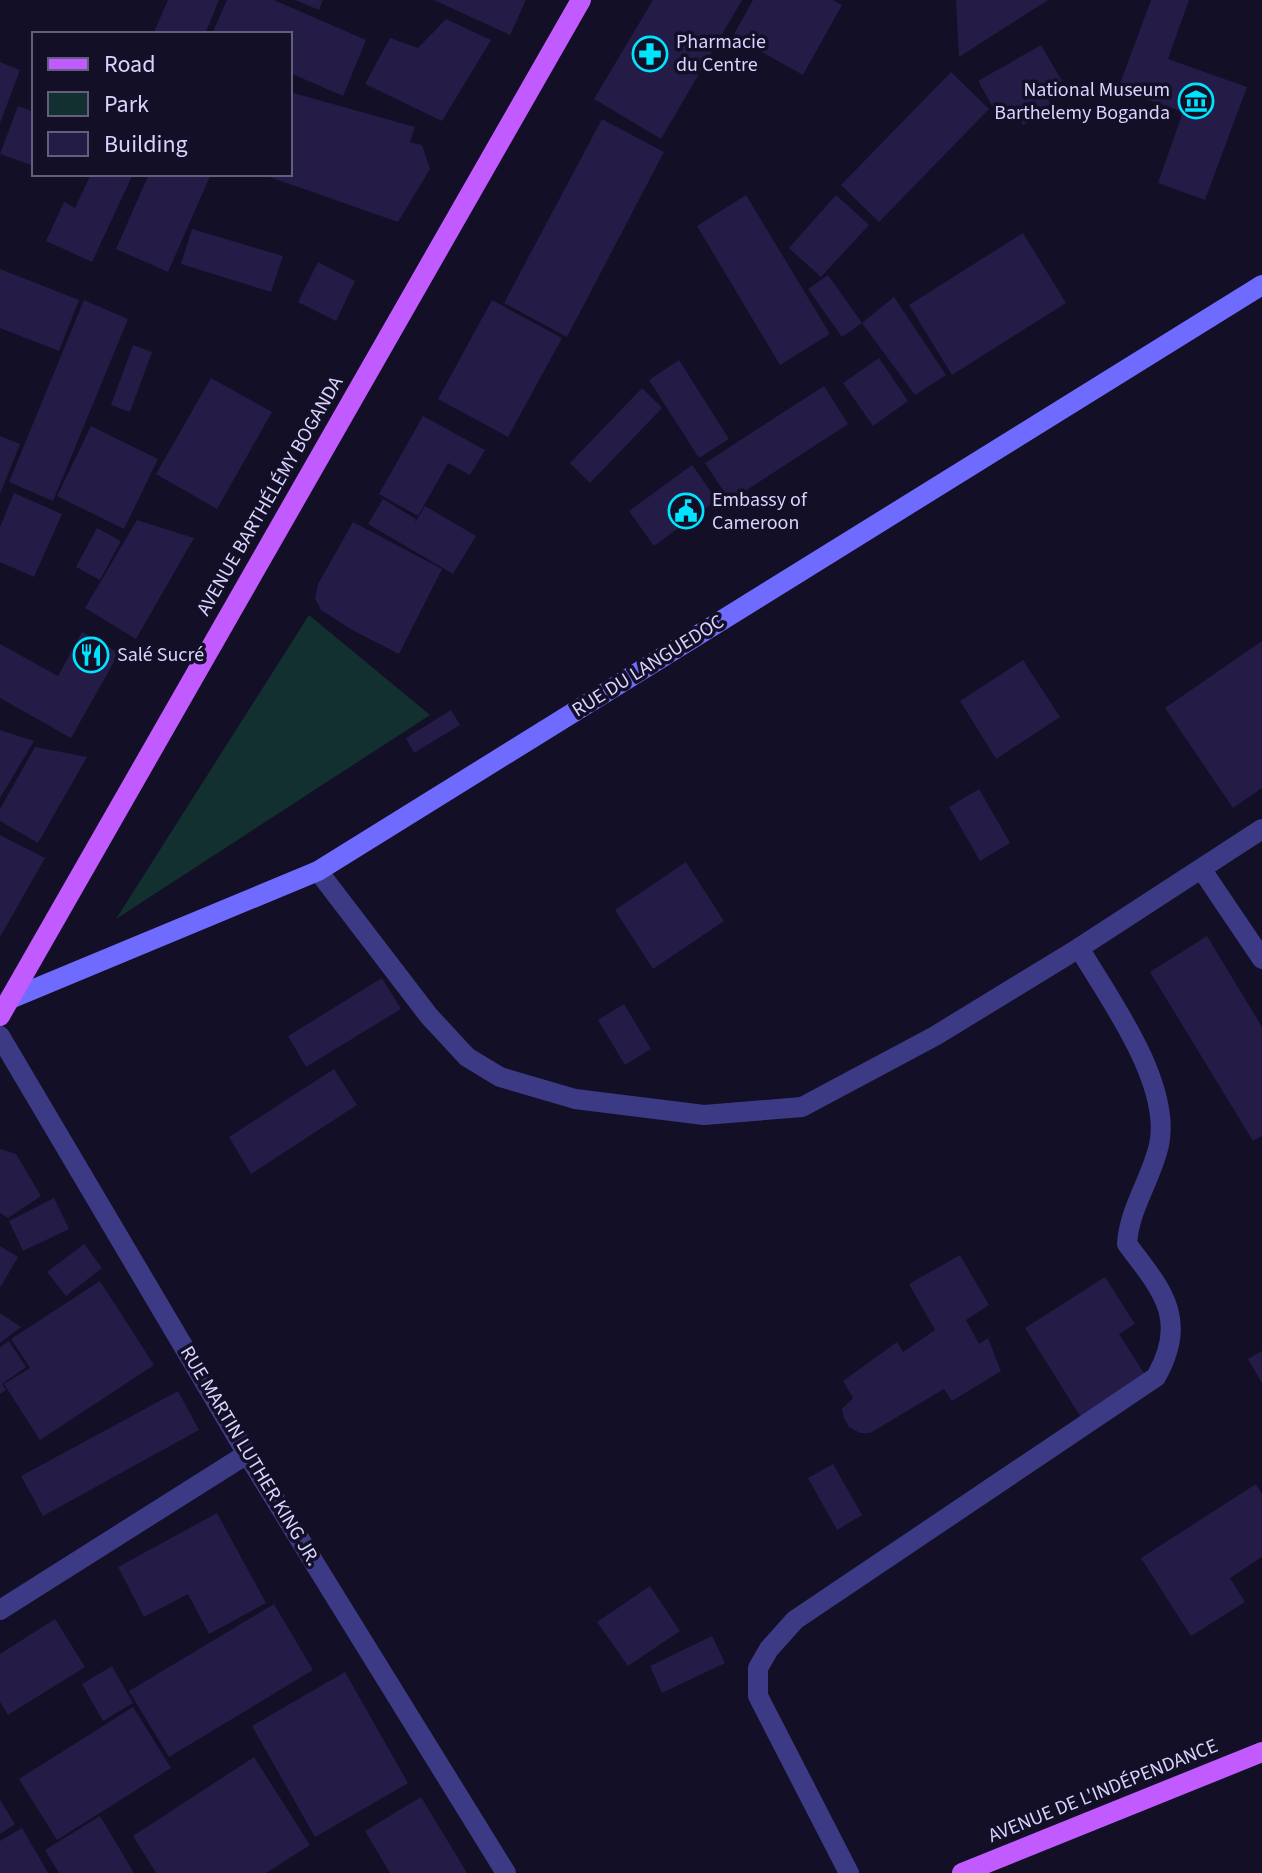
<svg xmlns="http://www.w3.org/2000/svg" width="1262" height="1873" font-family="'Source Sans 3',sans-serif">
  <style>
    .green { fill: #12302f }
    .building { fill: #241b47 }
    .lines { fill: none; stroke-linecap: round; stroke-linejoin: round }
    .street { stroke: #3d3a85; stroke-width: 20 }
    .secondary { stroke: #6f6bff; stroke-width: 20 }
    .primary { stroke: #c25bff; stroke-width: 20 }
    .labels { text-anchor: middle; dominant-baseline: central; stroke-width: 7; stroke-linejoin: round; paint-order: stroke }
    .poi-label { font-size: 20px; fill: #d9d4ff; stroke: #130f26; text-anchor: start }
    .street-label { font-size: 20px; fill: #d9d4ff; stroke: #130f26 }
  </style>
  <rect width="100%" height="100%" fill="#130f26"/>
  <polygon class="green" points="309,615 430,715 116,919"/>
  <g class="building">
    <polygon points="168,0 219,0 205,34 153,34"/>
    <polygon points="227,0 274,0 366,40 343,96 290,73 290,34 212,34"/>
    <polygon points="295,0 323,0 319,10"/>
    <polygon points="434,0 526,0 510,35"/>
    <polygon points="653,0 742,0 661,139 594,99"/>
    <polygon points="753,0 833,0 842,5 803,75 733,36"/>
    <polygon points="956,0 1048,0 959,57"/>
    <polygon points="1151,0 1189,0 1168,59 1247,87 1205,200 1158,183 1183,112 1118,89"/>
    <polygon points="446,19 491,40 442,121 365,84 390,38 418,48"/>
    <polygon points="1041,45 1062,81 1044,92 1053,108 1023,125 1014,109 999,118 978,81"/>
    <polygon points="0,62 20,70 0,123"/>
    <polygon points="951,72 989,109 879,222 841,185"/>
    <polygon points="290,92 415,127 410,142 422,145 430,169 398,222 261,174 290,174"/>
    <polygon points="18,106 34,112 34,166 0,154"/>
    <polygon points="602,119 664,152 567,337 504,303"/>
    <polygon points="91,174 133,174 92,262 46,241 64,202 75,208"/>
    <polygon points="149,174 211,174 168,272 116,249"/>
    <polygon points="746,195 830,334 780,365 697,226"/>
    <polygon points="836,195 869,225 821,277 789,248"/>
    <polygon points="192,229 283,256 271,292 181,264"/>
    <polygon points="1023,233 1066,303 952,375 909,305"/>
    <polygon points="318,262 355,281 336,321 298,302"/>
    <polygon points="0,269 79,300 59,351 0,328"/>
    <polygon points="828,275 862,323 894,297 946,375 915,395 862,323 842,337 808,289"/>
    <polygon points="84,300 128,319 53,501 9,482"/>
    <polygon points="492,300 562,338 508,437 438,399"/>
    <polygon points="133,345 152,352 130,412 111,405"/>
    <polygon points="879,358 908,401 873,426 843,383"/>
    <polygon points="679,360 729,439 699,458 649,380"/>
    <polygon points="211,378 272,412 217,509 156,474"/>
    <polygon points="824,386 848,424 730,501 705,463"/>
    <polygon points="642,388 662,408 590,483 570,463"/>
    <polygon points="423,416 485,450 470,475 448,463 418,516 379,494"/>
    <polygon points="91,426 158,459 124,529 57,496"/>
    <polygon points="0,436 20,444 0,494"/>
    <polygon points="692,465 717,500 654,546 629,511"/>
    <polygon points="14,493 62,514 34,577 0,562 0,527"/>
    <polygon points="383,499 416,519 415,523 425,506 476,536 453,574 368,524"/>
    <polygon points="137,520 194,538 136,639 85,608"/>
    <polygon points="353,522 442,569 399,654 352,630 321,610 315,598 318,584"/>
    <polygon points="97,528 121,541 100,580 76,567"/>
    <polygon points="82,632 119,653 71,738 0,698 0,644 58,676"/>
    <polygon points="1262,641 1262,788 1233,808 1165,708"/>
    <polygon points="1023,660 1060,717 996,759 960,701"/>
    <polygon points="451,710 460,725 414,753 406,738"/>
    <polygon points="0,730 34,741 0,798"/>
    <polygon points="35,747 87,757 38,843 0,821 0,809"/>
    <polygon points="979,789 1010,843 980,861 949,807"/>
    <polygon points="0,835 45,858 0,937"/>
    <polygon points="686,862 724,921 653,969 615,910"/>
    <polygon points="1207,936 1262,1027 1262,1136 1253,1141 1150,972"/>
    <polygon points="382,978 401,1009 306,1067 288,1036"/>
    <polygon points="624,1004 651,1049 625,1065 598,1020"/>
    <polygon points="334,1069 357,1105 251,1174 229,1137"/>
    <polygon points="0,1149 16,1154 41,1196 8,1218 0,1213"/>
    <polygon points="54,1198 69,1229 23,1251 9,1221"/>
    <polygon points="84,1244 102,1268 66,1296 47,1272"/>
    <polygon points="0,1246 18,1257 0,1288"/>
    <polygon points="960,1255 989,1305 966,1320 979,1344 988,1338 1001,1371 952,1401 944,1389 870,1433 860,1433 849,1427 844,1418 842,1409 853,1398 843,1381 897,1342 903,1352 935,1330 909,1284"/>
    <polygon points="1105,1277 1135,1324 1119,1334 1147,1378 1082,1419 1025,1328"/>
    <polygon points="100,1281 154,1365 40,1440 4,1384 30,1368 11,1339"/>
    <polygon points="0,1313 21,1327 0,1343"/>
    <polygon points="9,1341 26,1367 2,1384 6,1390 0,1394 0,1347"/>
    <polygon points="1262,1351 1262,1383 1248,1359"/>
    <polygon points="178,1391 199,1430 43,1516 21,1476"/>
    <polygon points="833,1464 862,1515 837,1530 808,1478"/>
    <polygon points="1256,1484 1262,1494 1262,1557 1230,1578 1245,1602 1191,1636 1141,1558"/>
    <polygon points="217,1513 266,1603 209,1634 188,1594 144,1617 118,1567"/>
    <polygon points="650,1586 680,1631 628,1666 597,1622"/>
    <polygon points="274,1604 313,1670 169,1757 129,1691"/>
    <polygon points="55,1619 85,1667 8,1715 0,1702 0,1654"/>
    <polygon points="712,1636 725,1663 662,1693 650,1666"/>
    <polygon points="112,1666 133,1703 103,1721 82,1684"/>
    <polygon points="345,1672 408,1783 315,1837 252,1726"/>
    <polygon points="133,1707 171,1768 57,1840 19,1779"/>
    <polygon points="254,1757 310,1845 266,1873 156,1873 133,1836"/>
    <polygon points="421,1797 467,1873 390,1873 365,1831"/>
    <polygon points="0,1800 15,1824 0,1834"/>
    <polygon points="100,1816 134,1873 59,1873 45,1850"/>
    <polygon points="22,1828 48,1873 0,1873 0,1841"/>
  </g>
  <g class="lines">
    <g class="street">
      <polyline points="1202,870 1262,959"/>
      <polyline points="318,871 429,1016 467,1057 500,1077 575,1099 704,1115 802,1107 935,1036 1079,948 1262,829"/>
      <polyline points="0,1036 247,1454 506,1873"/>
      <polyline points="0,1610 247,1454"/>
      <path d="M849,1873l-91,-177v-28l11,-19 26,-29 361,-243c33,-58 6,-87 -29,-133 2,-35 24,-64 32,-99 13,-61 -50,-147 -80,-197"/>
    </g>
    <polyline class="secondary" points="10,999 318,871 1262,285"/>
    <g class="primary">
      <polyline points="0,1016 581,0"/>
      <polyline points="962,1873 1262,1752"/>
    </g>
  </g>
  <defs>
    <g id="pharmacy-ring" transform="scale(1.8)"><circle r="9.5" fill="#130f26" stroke="#00e5ff" stroke-width="1.5"/><path d="M-2-6h4v4h4v4h-4v4h-4v-4h-4v-4h4Z" fill="#00e5ff"/></g>
    <g id="museum-ring" transform="scale(1.8)"><circle r="9.5" fill="#130f26" stroke="#00e5ff" stroke-width="1.5"/><path d="M0-6L6-3V-2H-6V-3ZM-5-1h2V3h-2ZM-1-1h2V3h-2ZM3-1h2V3H3ZM-6 4H6V6H-6Z" fill="#00e5ff"/></g>
    <g id="civic-ring" transform="scale(1.8)"><circle r="9.5" fill="#130f26" stroke="#00e5ff" stroke-width="1.5"/><path d="M-.6-6.5H3V-4.5H.6V-3L4-1V1h2V6H-6V1h2V-1L-.6-3ZM-1.2 2.5V6h2.4V2.5Z" fill="#00e5ff"/></g>
    <g id="restaurant-ring" transform="scale(1.8)"><circle r="9.5" fill="#130f26" stroke="#00e5ff" stroke-width="1.5"/><path d="M-5-6h1v4h1v-4h1v4h1v-4h1v5L-1.5 .5V6h-2V.5L-5-1ZM5-6V6H3V1.5H1.5Q1.5-4 5-6Z" fill="#00e5ff"/></g>
  </defs>
  <g fill-rule="evenodd">
    <use href="#pharmacy-ring" x="650" y="54"/>
    <use href="#museum-ring" x="1196" y="101"/>
    <use href="#civic-ring" x="686" y="511"/>
    <use href="#restaurant-ring" x="91" y="655"/>
  </g>
  <g class="labels">
    <g class="poi-label">
      <text x="676" y="42">Pharmacie<tspan x="676" dy="23">du Centre</tspan></text>
      <text x="1170" y="90" text-anchor="end">National Museum<tspan x="1170" dy="23">Barthelemy Boganda</tspan></text>
      <text x="712" y="500">Embassy of<tspan x="712" dy="23">Cameroon</tspan></text>
      <text x="117" y="655">Salé Sucré</text>
    </g>
    <g class="street-label">
      <text transform="translate(270 496) rotate(-60)">AVENUE BARTHÉLÉMY BOGANDA</text>
      <text transform="translate(648 666) rotate(-32)">RUE DU LANGUEDOC</text>
      <text transform="translate(250 1456) rotate(59)">RUE MARTIN LUTHER KING JR.</text>
      <text transform="translate(1103 1791) rotate(-22)">AVENUE DE L'INDÉPENDANCE</text>
    </g>
  </g>
  <rect x="32" y="32" width="260" height="144" fill="#130f26" stroke="#625e7d" stroke-width="2"/>
  <rect x="48" y="58" width="40" height="12" fill="#c25bff" stroke="#625e7d" stroke-width="2"/>
  <text x="104" y="72" font-size="24" fill="#d9d4ff">Road</text>
  <rect x="48" y="92" width="40" height="24" fill="#12302f" stroke="#625e7d" stroke-width="2"/>
  <text x="104" y="112" font-size="24" fill="#d9d4ff">Park</text>
  <rect x="48" y="132" width="40" height="24" fill="#241b47" stroke="#625e7d" stroke-width="2"/>
  <text x="104" y="152" font-size="24" fill="#d9d4ff">Building</text>
</svg>
